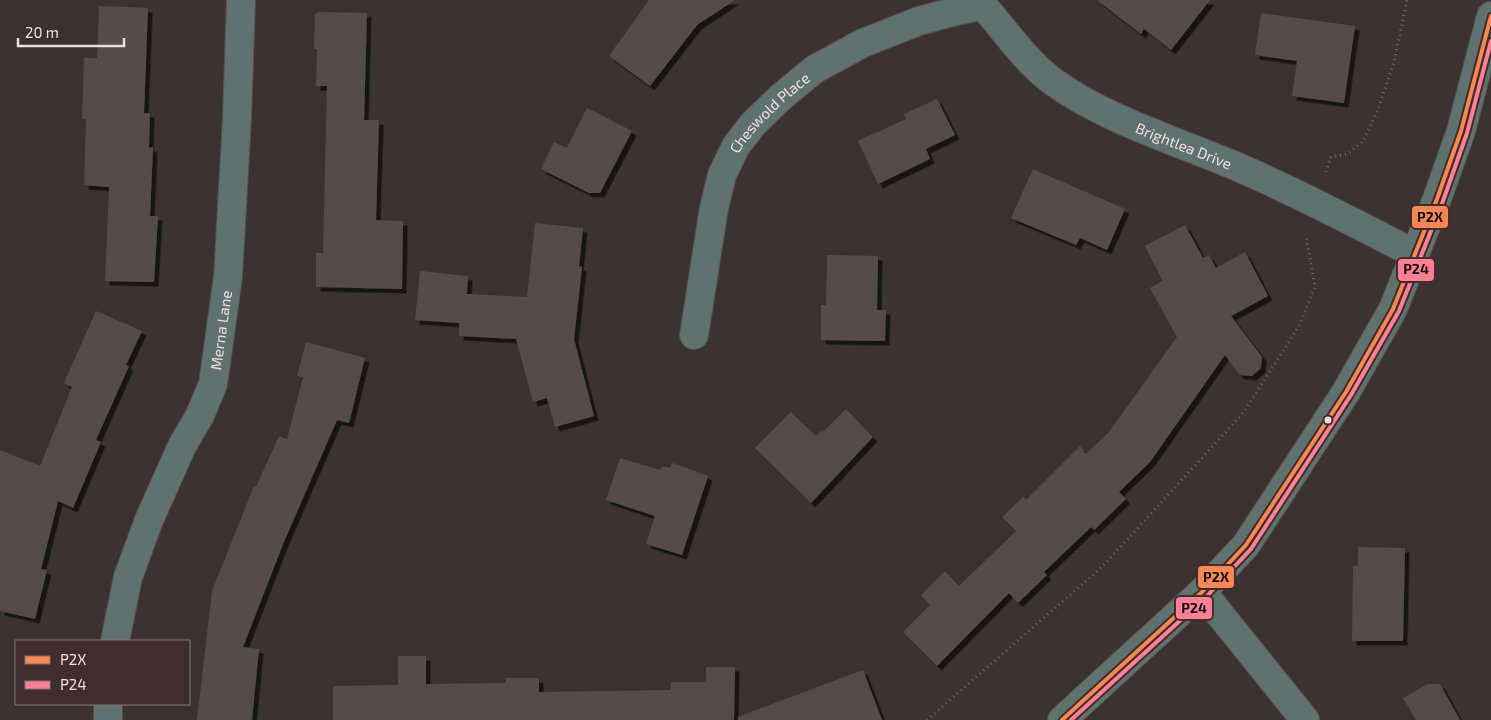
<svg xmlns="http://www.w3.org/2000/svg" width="1491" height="720" font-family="'Exo 2',sans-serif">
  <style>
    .building { fill: #554c4c; filter: url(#shadow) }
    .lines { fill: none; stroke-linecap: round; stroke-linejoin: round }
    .minor-casing { stroke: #574f4f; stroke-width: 30 }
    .tertiary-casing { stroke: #574f4f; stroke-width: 30 }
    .path { stroke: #666e6c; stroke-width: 3; stroke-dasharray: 1 4; stroke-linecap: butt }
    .minor { stroke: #60726e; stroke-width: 28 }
    .tertiary { stroke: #60726e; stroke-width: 28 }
    .bus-1-casing { stroke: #402e2e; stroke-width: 8 }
    .bus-2-casing { stroke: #402e2e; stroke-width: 8 }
    .bus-1 { stroke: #f88751; stroke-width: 4 }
    .bus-2 { stroke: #ff8094; stroke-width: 4 }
    .bus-dot { fill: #ebdfdf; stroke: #402e2e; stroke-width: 2 }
    .labels { text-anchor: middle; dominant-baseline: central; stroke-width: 5; stroke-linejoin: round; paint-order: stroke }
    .street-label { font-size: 15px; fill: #ebdfdf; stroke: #402e2e }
    .line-badge { stroke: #402e2e; stroke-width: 2 }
    .pale-badge-label { font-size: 14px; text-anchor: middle; font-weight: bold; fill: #111 }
  </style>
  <defs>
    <filter id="shadow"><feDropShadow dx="4.5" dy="4.5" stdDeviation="0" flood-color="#0009"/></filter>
  </defs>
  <rect width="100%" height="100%" fill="#3c3232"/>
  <g class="building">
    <polygon points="649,0 735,0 697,25 650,86 609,56"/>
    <polygon points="1097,0 1210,0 1171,50 1144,29 1141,34"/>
    <polygon points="99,6 148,8 144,113 150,113 149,148 153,147 150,216 158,216 154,282 105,281 109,187 84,185 86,119 82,119 84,58 97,58"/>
    <polygon points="318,12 367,13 364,120 379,120 376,220 403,221 402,289 316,287 316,253 323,253 327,86 316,86 317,49 314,49 315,13 318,14"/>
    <polygon points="1261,13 1355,26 1344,103 1292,96 1297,61 1255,55"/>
    <polygon points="937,99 955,135 926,149 930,159 878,184 858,141 906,119 904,114"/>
    <polygon points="587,108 632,131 600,193 589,193 541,169 554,142 567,148"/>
    <polygon points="1033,169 1125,209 1107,250 1080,238 1076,245 1011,218"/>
    <polygon points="535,223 583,228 579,266 582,267 574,339 594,416 555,427 547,398 533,402 516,339 459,336 459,323 415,320 420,271 468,276 467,294 527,297"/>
    <polygon points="1185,225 1203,258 1209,255 1216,268 1245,252 1268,296 1231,316 1262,357 1261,368 1252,376 1240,375 1225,355 1150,462 1119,492 1126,499 1094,530 1091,527 1044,572 1047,575 1018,603 1009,593 937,666 903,632 930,605 921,595 945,571 959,586 1016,531 1002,517 1023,497 1026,500 1080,446 1086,454 1109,432 1177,337 1150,288 1163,281 1145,246"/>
    <polygon points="827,255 878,256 877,310 886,310 885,341 821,340 821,305 826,305"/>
    <polygon points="96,311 142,331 126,365 129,366 96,440 101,442 73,508 58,501 41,569 47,570 35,619 0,611 0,450 40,466 72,387 64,383"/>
    <polygon points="306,342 365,358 349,423 337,420 283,544 243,647 259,649 252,720 197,720 212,591 254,486 256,487 279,436 287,439 303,377 297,376"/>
    <polygon points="846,409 873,437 811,503 755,448 791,412 816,436 821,431 823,432"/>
    <polygon points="620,458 660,470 662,466 670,468 672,463 708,476 682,555 646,544 655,516 606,500"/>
    <polygon points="1358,547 1405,548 1403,641 1352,641 1353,566 1358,566"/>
    <polygon points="398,656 426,656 426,684 506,683 506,678 539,678 539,692 671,690 671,682 706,682 706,667 735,667 734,720 333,720 333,686 398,685"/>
    <polygon points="863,670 882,720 738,720 738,717"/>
    <polygon points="1428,684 1440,684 1460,720 1416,720 1403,698"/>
  </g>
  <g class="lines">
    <g class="minor-casing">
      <g id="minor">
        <path id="s1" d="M983,0v5c21,25 46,60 72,78 52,37 124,59 183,84 60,26 119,57 177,87"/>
        <path id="s2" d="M694,335l20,-127 8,-33 14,-29 17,-22 28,-27 34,-28 48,-26 56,-22 33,-9 31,-7"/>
        <polyline points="1202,592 1305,720"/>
        <path id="s3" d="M115,641l13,-64 21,-57 33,-74 18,-31 13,-31 15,-107 9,-159 4,-118"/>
        <polyline points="108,720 108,704"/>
      </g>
    </g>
    <g class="tertiary-casing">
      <polyline id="tertiary" points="1062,720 1202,592 1246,545 1346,392 1393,309 1437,199 1461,131 1491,16"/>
    </g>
    <g class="path">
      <polyline points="1326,172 1331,157 1348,154 1363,141 1377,112 1394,62 1407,0"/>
      <polyline points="927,720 1102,567 1244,412 1299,326 1315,287 1306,235"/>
    </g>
    <use href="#minor" class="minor"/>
    <use href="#tertiary" class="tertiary"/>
    <g class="bus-1-casing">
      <polyline id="bus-1" points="1062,720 1202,592 1246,545 1346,392 1393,309 1437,199 1461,131 1491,16"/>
    </g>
    <g class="bus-2-casing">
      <polyline id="bus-2" points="1071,720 1206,597 1251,549 1351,395 1399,311 1443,201 1467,133 1491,41"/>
    </g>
    <use href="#bus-1" class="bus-1"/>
    <use href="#bus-2" class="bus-2"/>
  </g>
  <circle class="bus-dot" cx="1328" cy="420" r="4.5"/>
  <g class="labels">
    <g class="street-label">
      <text stroke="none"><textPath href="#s2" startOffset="242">Cheswold Place</textPath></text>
      <text stroke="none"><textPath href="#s1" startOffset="255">Brightlea Drive</textPath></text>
      <text stroke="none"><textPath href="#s3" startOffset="331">Merna Lane</textPath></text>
    </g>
  </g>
  <g class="line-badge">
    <rect x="1411" y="205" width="38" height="24" rx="5" fill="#f88751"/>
    <rect x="1397" y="258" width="38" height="24" rx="5" fill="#ff8094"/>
    <rect x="1197" y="565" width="38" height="24" rx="5" fill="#f88751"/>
    <rect x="1175" y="596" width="38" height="24" rx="5" fill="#ff8094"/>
  </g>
  <g class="pale-badge-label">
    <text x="1430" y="222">P2X</text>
    <text x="1416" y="274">P24</text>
    <text x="1216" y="582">P2X</text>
    <text x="1194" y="613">P24</text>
  </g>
  <rect x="15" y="640" width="175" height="65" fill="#402e2e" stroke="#847575"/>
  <rect x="25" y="656" width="25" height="8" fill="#f88751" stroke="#847575"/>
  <text x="60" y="665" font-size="15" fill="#ebdfdf">P2X</text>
  <rect x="25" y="681" width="25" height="8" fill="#ff8094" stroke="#847575"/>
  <text x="60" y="690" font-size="15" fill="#ebdfdf">P24</text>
  <path d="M18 38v8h106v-8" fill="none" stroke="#ebdfdf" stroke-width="2.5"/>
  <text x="25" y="38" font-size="15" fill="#ebdfdf" stroke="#402e2e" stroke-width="4" paint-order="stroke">20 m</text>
</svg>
